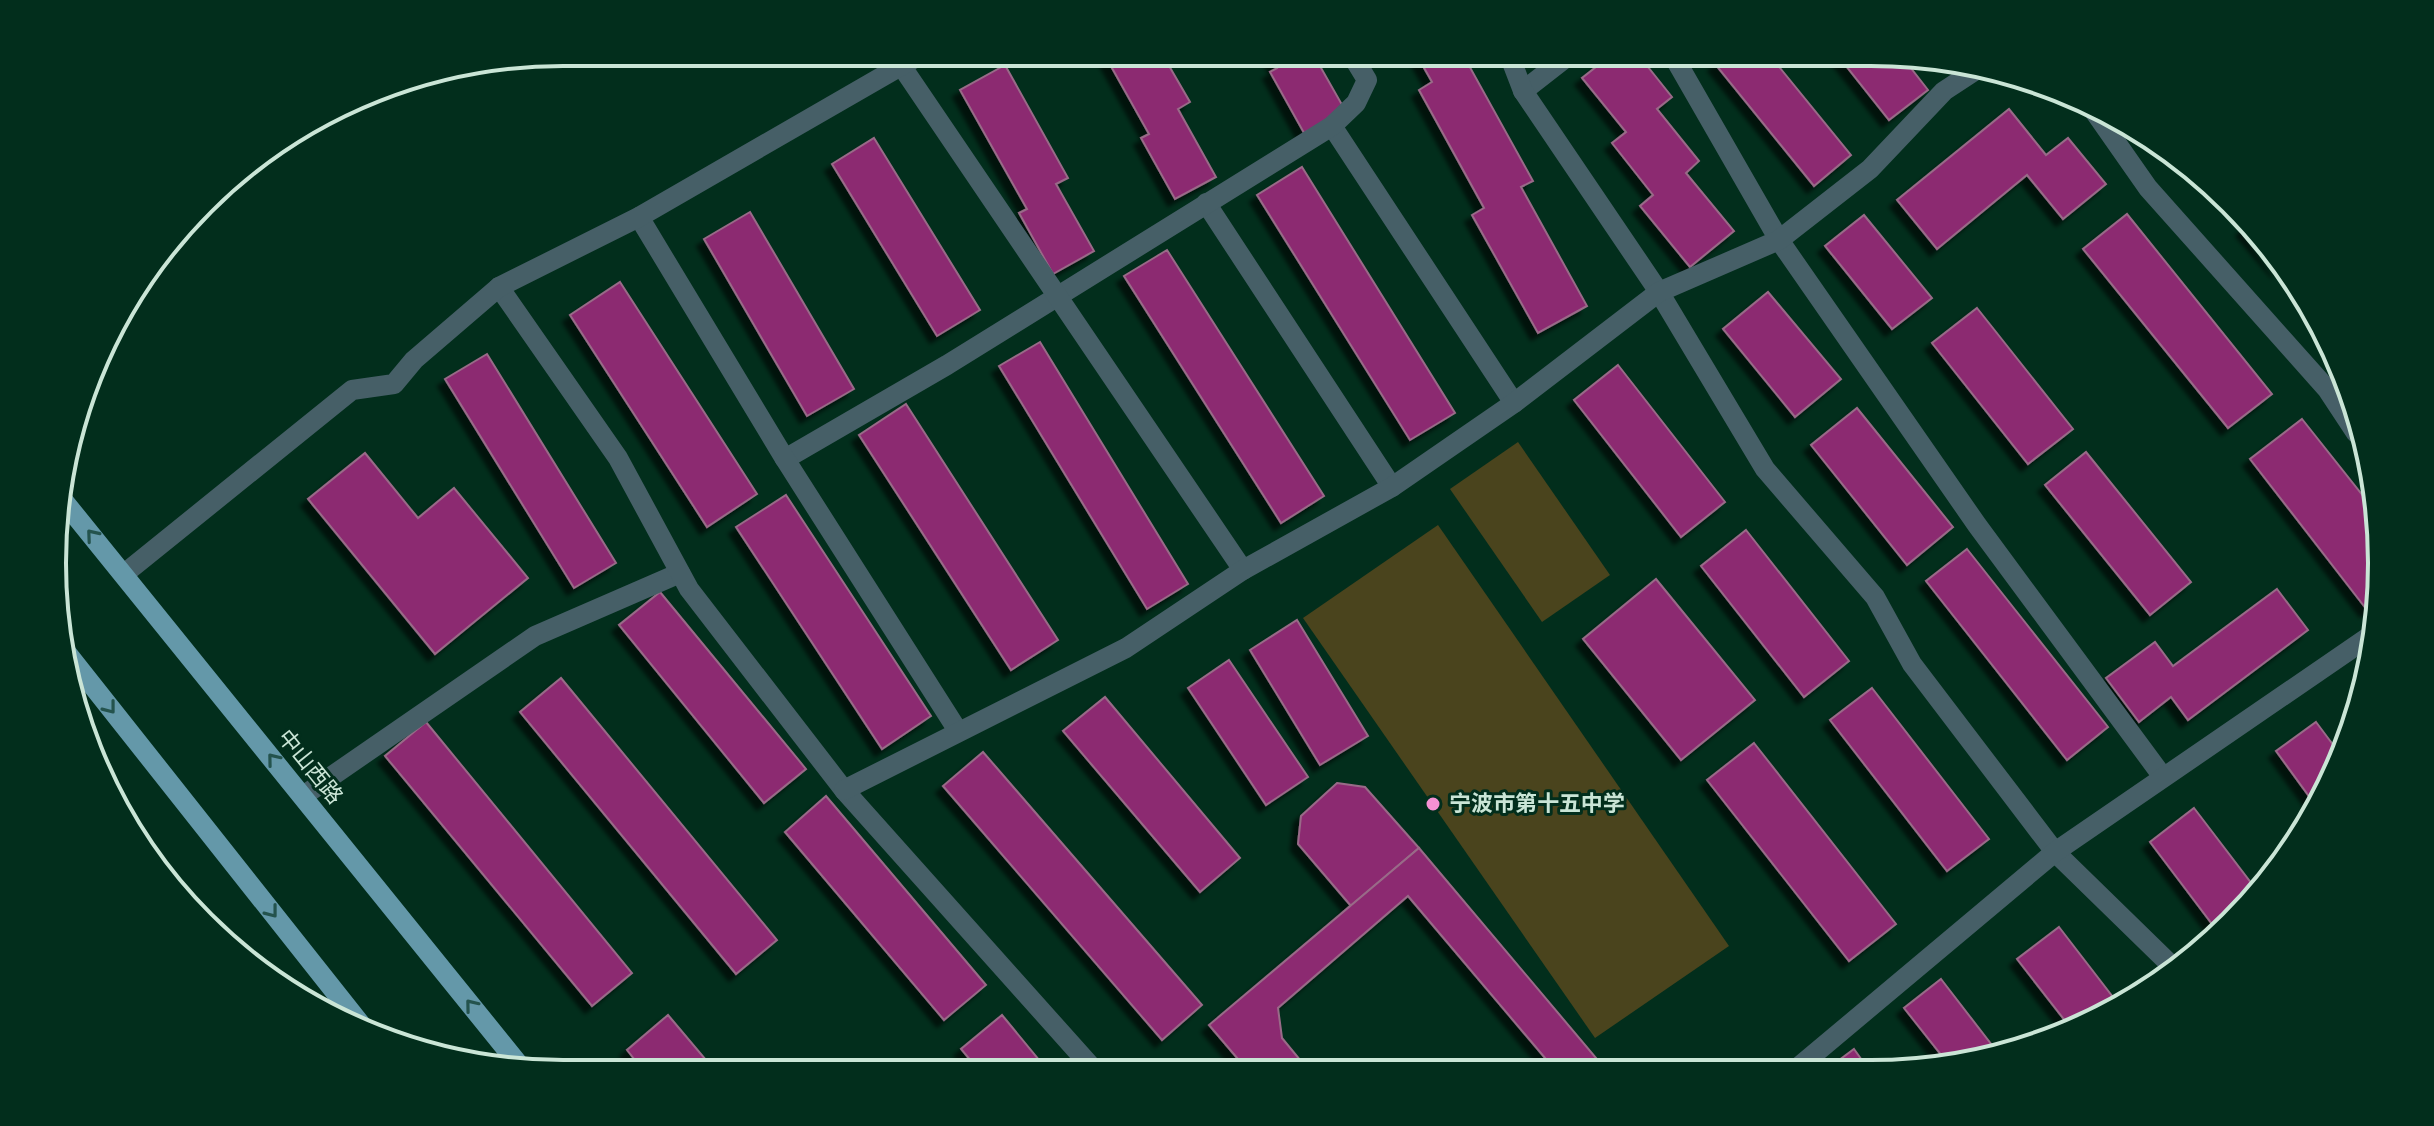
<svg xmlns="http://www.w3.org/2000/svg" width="2434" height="1126" font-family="'Varela Round','Noto Sans SC',sans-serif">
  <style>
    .green { fill: #4a441d }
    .building { fill: #8c2b71; stroke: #996b88; stroke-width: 2; filter: url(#shadow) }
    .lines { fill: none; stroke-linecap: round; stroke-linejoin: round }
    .service { stroke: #465f67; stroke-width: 20 }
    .minor { stroke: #465f67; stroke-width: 20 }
    .primary { stroke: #6498a9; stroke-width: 20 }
    .oneway { stroke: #24534d }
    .poi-dot { fill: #f491d3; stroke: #022e1c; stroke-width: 3 }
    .labels { text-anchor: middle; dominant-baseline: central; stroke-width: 6; stroke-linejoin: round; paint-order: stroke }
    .street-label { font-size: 22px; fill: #cae5d6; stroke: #022e1c }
    .poi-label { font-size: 22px; font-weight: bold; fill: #cae5d6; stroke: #022e1c; text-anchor: start }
    .rim { fill: none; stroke: #cae5d6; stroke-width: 4 }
  </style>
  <defs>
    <filter id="shadow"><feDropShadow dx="-7" dy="7" stdDeviation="2" flood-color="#0009"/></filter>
  </defs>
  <rect width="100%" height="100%" fill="#022e1c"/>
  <g class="green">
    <polygon points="1518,442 1610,575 1542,622 1450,489"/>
    <polygon points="1438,525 1729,946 1595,1038 1303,618"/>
  </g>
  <g class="building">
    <polygon points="1103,52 1161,52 1190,102 1178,109 1216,177 1175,199 1141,138 1149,134"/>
    <polygon points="1268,52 1312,52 1345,110 1304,133 1270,72 1277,68"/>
    <polygon points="1415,52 1478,52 1480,55 1467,62 1533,181 1521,187 1587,306 1538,333 1472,215 1484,208 1419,90 1432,82"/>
    <polygon points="1615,52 1636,52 1672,97 1657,109 1699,161 1686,173 1734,231 1690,267 1640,206 1653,195 1612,143 1626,132 1582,78"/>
    <polygon points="1730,52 1767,52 1851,155 1814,186 1715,64"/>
    <polygon points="1835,52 1871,52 1903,58 1928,90 1889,120"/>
    <polygon points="1005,65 1068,178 1056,184 1094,251 1053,274 1019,213 1027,209 960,90"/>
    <polygon points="2009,109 2046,155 2068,138 2106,184 2063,219 2027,175 1937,249 1897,200"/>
    <polygon points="874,138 980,310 937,336 832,164"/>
    <polygon points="1302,167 1455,413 1410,440 1257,195"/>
    <polygon points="750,212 854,389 807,416 704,239"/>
    <polygon points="2127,214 2272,394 2228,428 2083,249"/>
    <polygon points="1864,215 1932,298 1892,329 1825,246"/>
    <polygon points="2248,225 2279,271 2243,229"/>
    <polygon points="1167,250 1324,496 1281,523 1124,276"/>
    <polygon points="620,282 757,494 707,527 570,315"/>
    <polygon points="1768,292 1841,379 1795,417 1723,329"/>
    <polygon points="1977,308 2073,429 2028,464 1932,343"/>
    <polygon points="1040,342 1188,584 1147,609 999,366"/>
    <polygon points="487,354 616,563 574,588 445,379"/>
    <polygon points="1618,365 1725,502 1681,537 1574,400"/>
    <polygon points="906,404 1058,640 1011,670 859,435"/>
    <polygon points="1857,408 1953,527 1907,565 1811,445"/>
    <polygon points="2302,419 2371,506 2382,563 2374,605 2367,610 2250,459"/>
    <polygon points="2086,452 2191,582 2150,615 2045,485"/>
    <polygon points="365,453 418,518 454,488 528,578 435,654 308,499"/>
    <polygon points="786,495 931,716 882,749 736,527"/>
    <polygon points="1746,530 1849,661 1804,697 1701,566"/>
    <polygon points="1967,549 2108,727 2067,760 1926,581"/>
    <polygon points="1656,579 1755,700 1681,760 1583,639"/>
    <polygon points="2277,589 2308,630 2188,720 2171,697 2139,722 2106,678 2155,642 2173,666"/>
    <polygon points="660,592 806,769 764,803 619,625"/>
    <polygon points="1297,620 1368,736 1320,765 1250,650"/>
    <polygon points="1229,660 1308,777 1266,805 1188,688"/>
    <polygon points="561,678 777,940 736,974 520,712"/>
    <polygon points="1872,688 1989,839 1947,871 1830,720"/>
    <polygon points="1105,697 1240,858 1200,892 1063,731"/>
    <polygon points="426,722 632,973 592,1006 385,756"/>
    <polygon points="2316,722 2343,758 2316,806 2276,751"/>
    <polygon points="1754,743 1896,924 1849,961 1707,780"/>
    <polygon points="983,752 1202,1005 1162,1040 943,786"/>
    <polygon points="1337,783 1365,787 1419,848 1351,906 1298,844 1301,816"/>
    <polygon points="826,796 986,985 944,1020 785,832"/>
    <polygon points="2194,808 2258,892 2218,932 2150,842"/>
    <polygon points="1419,848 1607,1071 1556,1071 1408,896 1278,1008 1282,1038 1310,1072 1249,1072 1209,1025"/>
    <polygon points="2059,927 2119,1005 2073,1031 2017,959"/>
    <polygon points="1941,979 1998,1053 1950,1066 1904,1008"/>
    <polygon points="668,1015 717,1073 646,1074 627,1050"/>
    <polygon points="1002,1015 1049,1072 981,1073 961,1049"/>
    <polygon points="1854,1049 1869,1070 1826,1070"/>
  </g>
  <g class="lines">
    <g class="service">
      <polyline points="1671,52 1779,240 1977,525 2163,777"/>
      <polyline points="1523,91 1573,52"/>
      <polyline points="1332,126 1514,403"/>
      <polyline points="1206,203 1392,487"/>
      <polyline points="785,459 947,365 1332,126 1356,103 1367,80 1350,52"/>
      <polyline points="303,796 535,636 680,573"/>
    </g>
    <g class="minor">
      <polyline points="892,52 1243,570"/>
      <polyline points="1508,52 1523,91 1659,292 1765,469 1875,597 1912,664 2055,852 2177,971"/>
      <polyline points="2092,108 2148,188 2327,389 2356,433"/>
      <polyline points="639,217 785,459 958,731"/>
      <polyline points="499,287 618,458 689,589 844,790 1096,1072"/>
      <polyline points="124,574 352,390 394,384 414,360 499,287 639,217 925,52"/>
      <polyline points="844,790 1126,648 1243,570 1392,487 1514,403 1659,292 1779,240 1870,169 1944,91 1973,72"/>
      <polyline points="1795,1070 2055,852 2367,638"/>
    </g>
    <g class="primary">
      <polyline points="62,499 520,1066"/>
      <polyline points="62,647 370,1036"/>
    </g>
  </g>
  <defs><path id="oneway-chevron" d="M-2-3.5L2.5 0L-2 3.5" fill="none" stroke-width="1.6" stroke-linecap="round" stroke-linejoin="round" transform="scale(2)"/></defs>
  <g class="oneway">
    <use href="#oneway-chevron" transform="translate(92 535) rotate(-130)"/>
    <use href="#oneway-chevron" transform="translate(110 708) rotate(52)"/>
    <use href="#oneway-chevron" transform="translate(273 759) rotate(-129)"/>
    <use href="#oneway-chevron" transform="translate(272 912) rotate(52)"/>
    <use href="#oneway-chevron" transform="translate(471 1005) rotate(-129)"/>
  </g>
  <circle class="poi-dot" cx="1433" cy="804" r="8"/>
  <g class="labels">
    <g class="street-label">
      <text transform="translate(310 767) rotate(51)">中山西路</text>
    </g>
    <g class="poi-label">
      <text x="1449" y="804">宁波市第十五中学</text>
    </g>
  </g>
  <path d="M0 0H2434V1126H0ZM563 66H1871A497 497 0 0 1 2368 563V563A497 497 0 0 1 1871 1060H563A497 497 0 0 1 66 563V563A497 497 0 0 1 563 66Z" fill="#022e1c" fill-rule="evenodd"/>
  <path class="rim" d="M563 66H1871A497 497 0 0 1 2368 563V563A497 497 0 0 1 1871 1060H563A497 497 0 0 1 66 563V563A497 497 0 0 1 563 66Z"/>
</svg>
